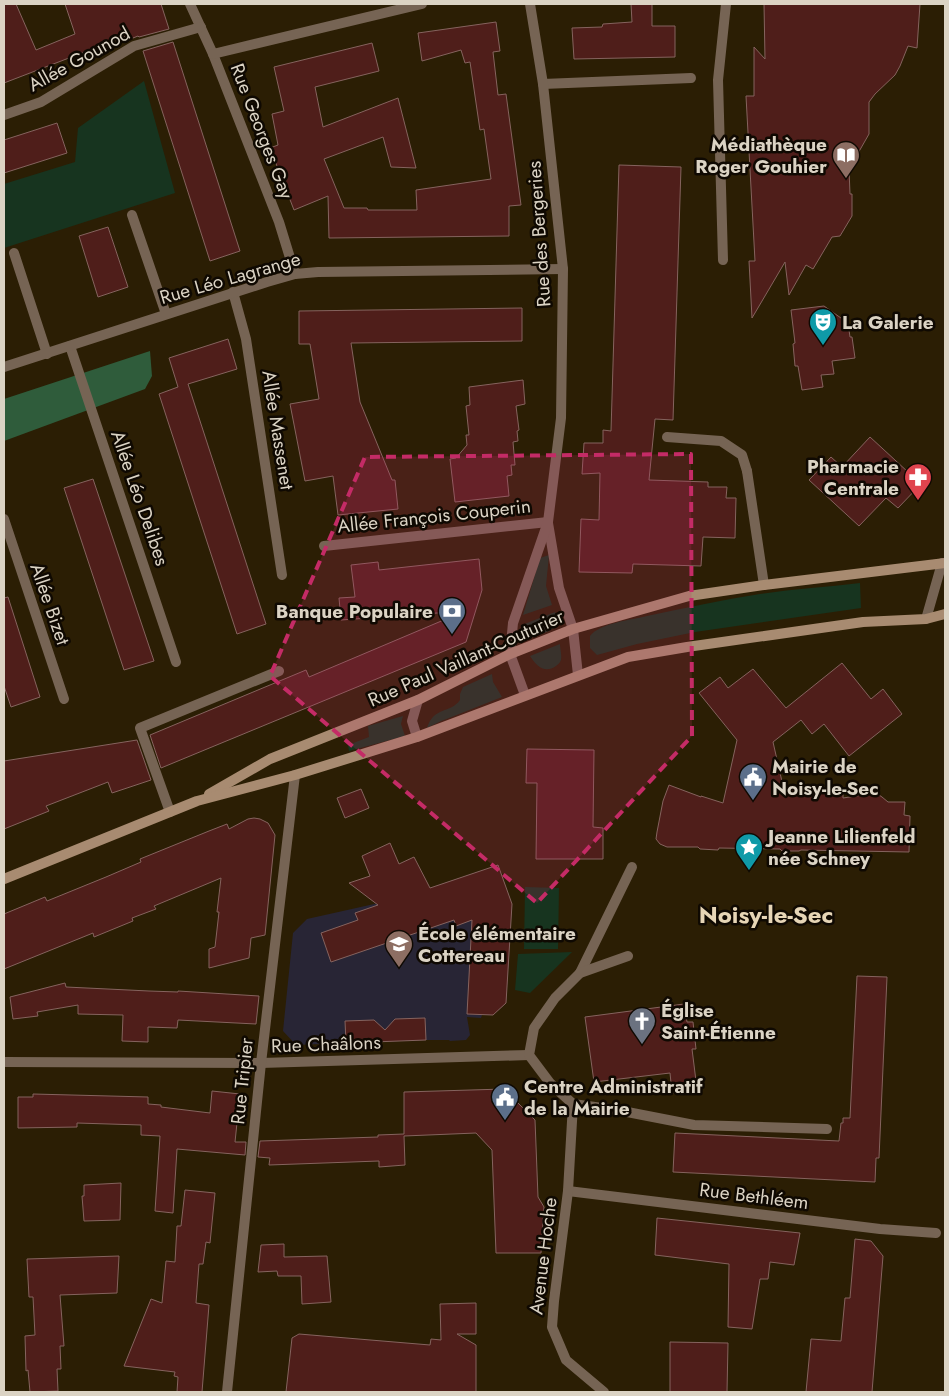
<svg xmlns="http://www.w3.org/2000/svg" width="949" height="1396" font-family="Jost,sans-serif">
  <style>
    .education { fill: #282535 }
    .green { fill: #17341f }
    .forest { fill: #2f5c3b }
    .building { fill: #4f1e1a; stroke: #85635e }
    .lines { fill: none; stroke-linecap: round; stroke-linejoin: round }
    .service { stroke: #766454; stroke-width: 10 }
    .pedestrian { stroke: #766454; stroke-width: 10 }
    .minor { stroke: #766454; stroke-width: 10 }
    .tertiary { stroke: #766454; stroke-width: 10 }
    .secondary { stroke: #a88b71; stroke-width: 10 }
    .marked { fill: #c42b66; fill-opacity: 0.2; stroke: #c42b66; stroke-width: 4; stroke-dasharray: 10 6; stroke-linejoin: round }
    .labels { text-anchor: middle; dominant-baseline: central; stroke-width: 5; stroke-linejoin: round; paint-order: stroke }
    .street-label { font-size: 19px; fill: #dbd3c4; stroke: #0f0902 }
    .poi-label { font-size: 19px; font-weight: bold; fill: #dbd3c4; stroke: #0f0902; text-anchor: start }
    .district-label { font-size: 24px; font-weight: bold; fill: #e6d5b6; stroke: #0f0902 }
  </style>
  <rect width="100%" height="100%" fill="#2b1e04"/>
  <polygon class="education" points="498,865 512,904 506,1003 493,1015 482,1015 481,1018 467,1017 470,1035 466,1040 450,1041 449,1040 426,1040 296,1045 283,1031 293,933 307,919 401,898"/>
  <g class="green">
    <polygon points="144,81 175,193 4,248 4,184 75,162 78,128"/>
    <polygon points="549,555 546,586 552,605 523,615 540,558"/>
    <path d="M860,583l1,25 -166,24 -58,12 -40,11 -7,-7v-12c10,-13 41,-16 57,-20 38,-8 75,-16 113,-22 33,-5 67,-7 100,-11z"/>
    <path d="M555,612c1,3 4,7 3,11 -2,5 -6,6 -9,8 -12,5 -20,8 -27,-6z"/>
    <path d="M560,644c0,5 2,11 1,16 -1,3 -3,4 -5,6 -11,8 -20,0 -26,-10z"/>
    <path d="M492,674l1,8 9,15 -53,21 -8,3 -14,7c7,-22 23,-14 33,-28v-6l3,-7z"/>
    <polygon points="403,716 401,724 405,736 349,751 348,745 369,737 368,726"/>
    <polygon points="525,887 559,888 558,949 524,949"/>
    <polygon points="572,952 530,993 515,990 518,954"/>
  </g>
  <polygon class="forest" points="150,351 152,376 145,389 4,441 4,399"/>
  <g class="building">
    <polygon points="4,4 16,4 36,50 75,34 65,4 161,4 169,29 139,37 138,36 128,40 126,36 4,83"/>
    <polygon points="631,4 652,4 652,26 675,26 675,57 574,59 572,28 602,27 603,24 632,22"/>
    <polygon points="764,4 920,4 917,48 908,46 900,66 895,75 875,94 869,102 869,134 849,169 850,194 852,194 852,216 840,236 832,237 813,269 806,265 789,295 785,262 752,318 749,261 755,261 746,96 754,96 754,47 765,59"/>
    <polygon points="496,22 500,51 493,52 498,95 506,94 521,205 509,206 509,236 329,238 328,196 294,210 270,148 278,145 272,114 284,111 274,67 372,43 379,71 315,87 323,127 398,98 416,168 391,167 383,137 324,159 344,208 367,208 368,210 417,210 416,190 491,179 484,129 480,130 470,62 465,63 461,50 422,61 418,33"/>
    <polygon points="173,42 240,251 210,261 143,51"/>
    <polygon points="57,123 67,153 4,173 4,140"/>
    <polygon points="619,165 681,167 673,420 655,419 649,480 708,482 708,487 727,487 726,498 736,498 735,538 703,537 701,566 633,564 632,573 579,572 581,519 599,520 600,473 582,474 584,443 603,443 603,430 611,431"/>
    <polygon points="108,227 128,287 98,297 79,236"/>
    <polygon points="824,306 848,323 850,337 852,337 855,358 832,361 834,374 821,375 823,387 802,390 798,366 795,366 793,344 795,343 791,310"/>
    <polygon points="522,308 522,341 351,343 360,402 392,480 395,480 398,509 338,515 333,476 305,481 290,404 319,399 310,344 299,344 299,311"/>
    <polygon points="228,339 237,369 188,384 266,624 237,634 159,394 178,387 169,358"/>
    <polygon points="523,380 525,404 516,406 519,430 517,431 518,441 513,442 515,465 511,465 512,475 507,476 509,496 455,502 450,459 456,458 467,445 466,435 469,435 466,406 470,405 469,387"/>
    <polygon points="870,437 921,484 898,508 886,498 859,526 809,480 831,457 842,467"/>
    <polygon points="93,479 154,661 124,670 64,488"/>
    <polygon points="479,559 482,590 466,642 161,768 150,735 306,670 309,677 465,611 341,620 339,598 355,597 351,565 378,562 379,570"/>
    <polygon points="8,597 40,697 11,707 4,686 4,598"/>
    <polygon points="842,663 871,699 883,689 902,714 849,756 824,724 812,734 801,720 773,742 783,786 843,788 843,798 876,793 882,797 888,802 905,802 904,815 910,816 909,852 801,850 799,851 782,851 780,849 719,848 718,850 700,849 698,847 667,847 660,844 656,839 657,832 663,801 669,785 701,797 701,796 723,803 737,740 699,693 720,677 728,688 753,669 786,708"/>
    <polygon points="137,740 151,780 112,793 108,782 46,806 49,811 4,829 4,761"/>
    <polygon points="527,749 594,750 593,827 603,828 603,859 536,859 537,783 526,783"/>
    <polygon points="361,789 369,808 345,818 337,798"/>
    <polygon points="254,818 260,819 268,823 275,835 265,935 251,938 249,958 209,968 209,949 215,947 219,912 217,912 221,878 154,906 156,909 132,918 133,921 94,937 93,933 4,969 4,914 45,897 47,901 106,877 141,862 140,859 209,831 227,824 229,829 248,819"/>
    <polygon points="390,843 399,864 414,857 430,888 498,865 512,904 506,1003 493,1015 467,1014 472,920 456,926 454,920 331,962 321,933 358,920 355,913 378,905 349,883 370,876 362,856"/>
    <polygon points="857,976 887,977 879,1158 876,1158 875,1182 673,1172 675,1133 839,1141 841,1123 843,1123 843,1118 850,1118"/>
    <polygon points="65,983 66,987 149,991 178,992 178,991 259,996 256,1024 178,1020 177,1028 148,1027 148,1042 122,1041 123,1015 78,1014 78,1005 37,1012 38,1016 13,1019 10,997"/>
    <polygon points="684,1004 687,1022 693,1022 696,1049 692,1049 697,1089 672,1093 670,1073 594,1082 585,1017"/>
    <polygon points="425,1018 426,1040 346,1043 345,1021 374,1020 385,1030 395,1019"/>
    <polygon points="504,1089 535,1120 538,1197 544,1207 541,1253 496,1253 492,1150 476,1133 404,1136 405,1165 379,1167 379,1161 269,1165 270,1158 258,1157 260,1141 378,1137 378,1135 404,1134 404,1092"/>
    <polygon points="212,1091 240,1094 235,1142 246,1142 245,1155 177,1149 173,1213 155,1211 160,1136 141,1135 141,1125 77,1123 77,1127 18,1128 18,1097 33,1097 33,1094 148,1097 148,1104 161,1105 161,1107 210,1113"/>
    <polygon points="121,1183 120,1220 84,1221 82,1196 84,1196 84,1185"/>
    <polygon points="185,1190 215,1193 210,1243 206,1242 203,1264 199,1264 196,1303 209,1305 202,1392 177,1392 178,1377 174,1376 175,1372 124,1366 151,1299 162,1303 166,1261 175,1262 177,1226 181,1226"/>
    <polygon points="657,1218 800,1233 794,1265 770,1262 768,1279 760,1279 752,1329 728,1327 729,1264 655,1255"/>
    <polygon points="855,1239 871,1241 883,1256 872,1392 806,1392 811,1339 841,1341 845,1298 850,1298"/>
    <polygon points="284,1244 284,1257 327,1256 331,1302 302,1304 301,1276 278,1276 277,1271 258,1272 261,1245"/>
    <polygon points="119,1256 117,1293 60,1295 64,1346 60,1346 61,1369 57,1369 58,1391 30,1392 28,1370 26,1371 25,1336 35,1335 33,1297 29,1297 27,1259"/>
    <polygon points="476,1303 476,1334 457,1334 476,1345 476,1392 286,1392 292,1338 299,1334 430,1345 431,1339 441,1340 440,1304"/>
    <polygon points="670,1342 728,1343 727,1392 670,1392"/>
  </g>
  <g class="lines">
    <g class="service">
      <polyline points="667,437 721,441 742,455 747,471"/>
      <polyline points="170,812 140,728 279,671"/>
      <polyline points="573,1104 617,1110 694,1125 827,1129"/>
    </g>
    <polyline class="pedestrian" points="580,973 632,867"/>
    <g class="minor">
      <polyline points="190,4 213,54 279,222 295,274"/>
      <polyline points="213,54 422,4"/>
      <polyline points="543,84 691,78"/>
      <polyline points="4,115 41,102 134,46 201,27"/>
      <polyline points="132,215 166,314"/>
      <polyline points="14,253 47,354"/>
      <polyline points="723,260 718,80 726,4"/>
      <polyline points="233,292 246,339 282,575"/>
      <polyline points="70,346 176,662"/>
      <polyline points="4,367 267,282 295,274 318,272 563,269"/>
      <polyline points="747,471 764,585"/>
      <polyline points="4,519 64,699"/>
      <polyline points="548,523 559,588 573,629 578,675"/>
      <polyline points="324,546 548,522"/>
      <polyline points="525,695 510,654 513,623 548,522 561,418 563,269 543,84 530,4"/>
      <polyline points="417,737 412,721 418,700"/>
      <polyline points="4,1062 261,1063 529,1055"/>
      <polyline points="568,1191 880,1229 936,1233"/>
      <polyline points="227,1392 261,1063 295,775"/>
      <polyline points="604,1392 566,1360 552,1327 554,1301 568,1191 573,1104 550,1083 529,1055 534,1028 555,998 580,973 628,956"/>
    </g>
    <polyline class="tertiary" points="926,619 942,563"/>
    <g class="secondary">
      <polyline points="209,794 270,759 418,700 510,654 573,629 689,596 764,585 945,563"/>
      <polyline points="4,879 197,801 295,775 417,737 628,657 687,647 863,622 926,619 945,614"/>
    </g>
  </g>
  <path class="marked" d="M691,454l1,282 -155,167 -267,-227 95,-219z"/>
  <defs>
    <g id="library-pin" transform="scale(1.4375)"><path d="M0 17L-7.5 6A9.5 9.5 0 1 1 7.5 6Z" fill="#8d6e63" stroke="#0f0902"/><path d="M-6-4Q-3-5.5-.7-3.5V5Q-3 3-6 4ZM6-4Q3-5.5 .7-3.5V5Q3 3 6 4Z" fill="#fff"/></g>
    <g id="theatre-pin" transform="scale(1.4375)"><path d="M0 17L-7.5 6A9.5 9.5 0 1 1 7.5 6Z" fill="#0f9aa8" stroke="#0f0902"/><path d="M-5-5.5Q0-4 5-5.5V0Q5 5 0 6Q-5 5-5 0ZM-3.3-2.5H-1v1.5H-3.3ZM1-2.5H3.3v1.5H1ZM-2.8 1Q0 5.5 2.8 1Z" fill="#fff"/></g>
    <g id="pharmacy-pin" transform="scale(1.4375)"><path d="M0 17L-7.5 6A9.5 9.5 0 1 1 7.5 6Z" fill="#e0444e" stroke="#0f0902"/><path d="M-2-6h4v4h4v4h-4v4h-4v-4h-4v-4h4Z" fill="#fff"/></g>
    <g id="bank-pin" transform="scale(1.4375)"><path d="M0 17L-7.5 6A9.5 9.5 0 1 1 7.5 6Z" fill="#5c6f8a" stroke="#0f0902"/><path d="M-6-4H6V4H-6ZM0-2.3a2.3 2.3 0 1 0 0 4.6a2.3 2.3 0 1 0 0-4.6Z" fill="#fff"/></g>
    <g id="civic-pin" transform="scale(1.4375)"><path d="M0 17L-7.5 6A9.5 9.5 0 1 1 7.5 6Z" fill="#5c6f8a" stroke="#0f0902"/><path d="M-.6-6.5H3V-4.5H.6V-3L4-1V1h2V6H-6V1h2V-1L-.6-3ZM-1.2 2.5V6h2.4V2.5Z" fill="#fff"/></g>
    <g id="sight-pin" transform="scale(1.4375)"><path d="M0 17L-7.5 6A9.5 9.5 0 1 1 7.5 6Z" fill="#0f9aa8" stroke="#0f0902"/><path d="M0-6L1.8-2.2L6-1.7L2.9 1.2L3.7 5.4L0 3.3L-3.7 5.4L-2.9 1.2L-6-1.7L-1.8-2.2Z" fill="#fff"/></g>
    <g id="school-pin" transform="scale(1.4375)"><path d="M0 17L-7.5 6A9.5 9.5 0 1 1 7.5 6Z" fill="#8d6e63" stroke="#0f0902"/><path d="M0-5L7-2L0 1L-7-2ZM-4 1L0 2.5L4 1V4Q0 6-4 4Z" fill="#fff"/></g>
    <g id="church-pin" transform="scale(1.4375)"><path d="M0 17L-7.5 6A9.5 9.5 0 1 1 7.5 6Z" fill="#6b7280" stroke="#0f0902"/><path d="M-1.2-6h2.4v3.5h3.3v2.4h-3.3V6h-2.4V-.1h-3.3v-2.4h3.3Z" fill="#fff"/></g>
  </defs>
  <g fill-rule="evenodd">
    <use href="#library-pin" x="846" y="155"/>
    <use href="#theatre-pin" x="823" y="322"/>
    <use href="#pharmacy-pin" x="918" y="477"/>
    <use href="#bank-pin" x="452" y="611"/>
    <use href="#civic-pin" x="753" y="777"/>
    <use href="#sight-pin" x="749" y="847"/>
    <use href="#school-pin" x="399" y="944"/>
    <use href="#church-pin" x="642" y="1021"/>
    <use href="#civic-pin" x="505" y="1097"/>
  </g>
  <g class="labels">
    <g class="street-label">
      <text transform="translate(79 59) rotate(-29)">Allée Gounod</text>
      <text transform="translate(262 131) rotate(69)">Rue Georges Gay</text>
      <text transform="translate(539 234) rotate(-94)">Rue des Bergeries</text>
      <text transform="translate(230 278) rotate(-16)">Rue Léo Lagrange</text>
      <text transform="translate(278 430) rotate(81)">Allée Massenet</text>
      <text transform="translate(140 498) rotate(71)">Allée Léo Delibes</text>
      <text transform="translate(434 516) rotate(-6)">Allée François Couperin</text>
      <text transform="translate(50 604) rotate(71)">Allée Bizet</text>
      <text transform="translate(466 658) rotate(-24)">Rue Paul Vaillant-Couturier</text>
      <text transform="translate(326 1044) rotate(-2)">Rue Chaâlons</text>
      <text transform="translate(242 1081) rotate(-84)">Rue Tripier</text>
      <text transform="translate(754 1196) rotate(7)">Rue Bethléem</text>
      <text transform="translate(543 1256) rotate(-83)">Avenue Hoche</text>
    </g>
    <g class="poi-label">
      <text x="827" y="144" text-anchor="end">Médiathèque<tspan x="827" dy="22">Roger Gouhier</tspan></text>
      <text x="842" y="322">La Galerie</text>
      <text x="899" y="466" text-anchor="end">Pharmacie<tspan x="899" dy="22">Centrale</tspan></text>
      <text x="433" y="611" text-anchor="end">Banque Populaire</text>
      <text x="772" y="766">Mairie de<tspan x="772" dy="22">Noisy-le-Sec</tspan></text>
      <text x="768" y="836">Jeanne Lilienfeld<tspan x="768" dy="22">née Schney</tspan></text>
      <text x="418" y="933">École élémentaire<tspan x="418" dy="22">Cottereau</tspan></text>
      <text x="661" y="1010">Église<tspan x="661" dy="22">Saint-Étienne</tspan></text>
      <text x="524" y="1086">Centre Administratif<tspan x="524" dy="22">de la Mairie</tspan></text>
    </g>
    <g class="district-label">
      <text x="766" y="914">Noisy-le-Sec</text>
    </g>
  </g>
  <rect width="949" height="1396" fill="none" stroke="#dbd3c4" stroke-width="10"/>
</svg>
